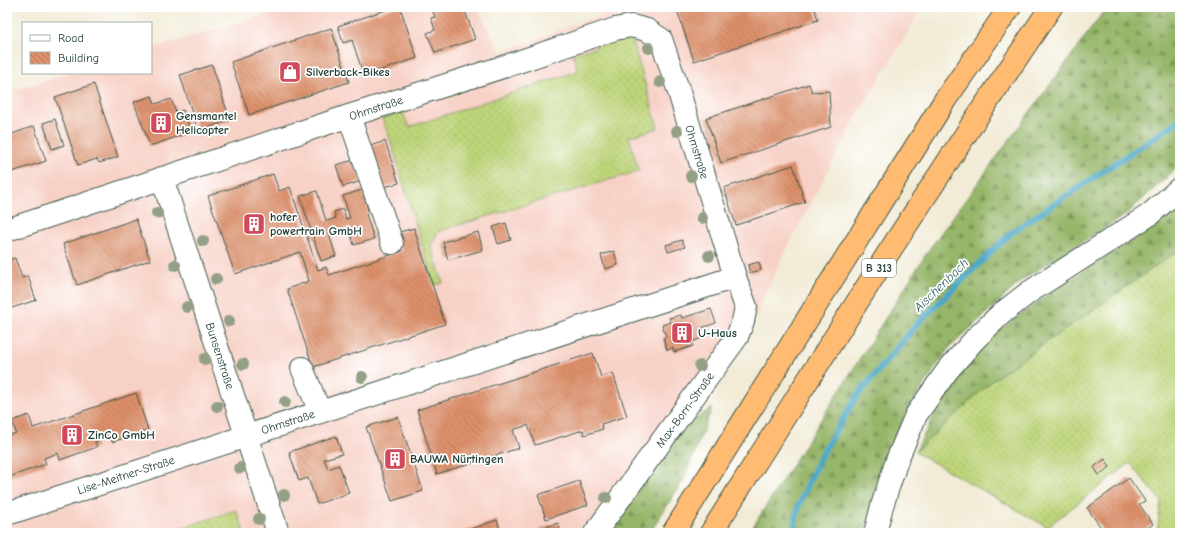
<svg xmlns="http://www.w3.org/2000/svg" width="1187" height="540" font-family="'Comic Neue',sans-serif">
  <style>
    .built { fill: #f7d1c6 }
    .grass { fill: url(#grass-dots); stroke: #6e8856 }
    .forest { fill: url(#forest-firs); stroke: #5a7a4e }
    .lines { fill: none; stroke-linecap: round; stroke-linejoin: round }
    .stream { stroke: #4aa7c8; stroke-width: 6 }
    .building { fill: url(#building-back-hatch) }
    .minor-casing { stroke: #3f574c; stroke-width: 24 }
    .highway-casing { stroke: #3f574c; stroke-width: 24 }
    .minor { stroke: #fff; stroke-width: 22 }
    .highway { stroke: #ffbb71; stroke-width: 22 }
    .tree { fill: #93a086 }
    .labels { text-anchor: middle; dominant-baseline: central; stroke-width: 3.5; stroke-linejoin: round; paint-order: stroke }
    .shield { fill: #fff; stroke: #627771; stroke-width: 1 }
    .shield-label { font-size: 11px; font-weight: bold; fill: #1f3d34 }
    .poi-label { font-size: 12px; font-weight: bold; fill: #1f3d34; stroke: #fff; text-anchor: start }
    .street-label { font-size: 12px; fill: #1f3d34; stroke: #fff }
    .water-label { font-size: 13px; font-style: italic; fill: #2e6268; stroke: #fff }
  </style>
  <defs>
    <pattern id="grass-dots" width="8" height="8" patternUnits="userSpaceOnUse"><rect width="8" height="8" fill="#bdd479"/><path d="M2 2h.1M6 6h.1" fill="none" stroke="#a2b769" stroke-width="1.8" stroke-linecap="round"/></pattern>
    <pattern id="forest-firs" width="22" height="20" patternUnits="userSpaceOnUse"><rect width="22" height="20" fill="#96b669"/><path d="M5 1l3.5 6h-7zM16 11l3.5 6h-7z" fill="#7a9557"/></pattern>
    <pattern id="building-back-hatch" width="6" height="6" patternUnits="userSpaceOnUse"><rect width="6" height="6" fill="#de906b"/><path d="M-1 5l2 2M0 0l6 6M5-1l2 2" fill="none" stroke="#b37759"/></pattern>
  </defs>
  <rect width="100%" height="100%" fill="#fff"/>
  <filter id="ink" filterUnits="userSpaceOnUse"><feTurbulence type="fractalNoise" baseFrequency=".025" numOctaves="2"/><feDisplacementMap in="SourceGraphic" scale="8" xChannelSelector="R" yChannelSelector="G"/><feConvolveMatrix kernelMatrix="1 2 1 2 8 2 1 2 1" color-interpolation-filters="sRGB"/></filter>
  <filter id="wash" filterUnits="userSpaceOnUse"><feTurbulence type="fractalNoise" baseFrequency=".012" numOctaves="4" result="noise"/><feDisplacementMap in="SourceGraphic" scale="16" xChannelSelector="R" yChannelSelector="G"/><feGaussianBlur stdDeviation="0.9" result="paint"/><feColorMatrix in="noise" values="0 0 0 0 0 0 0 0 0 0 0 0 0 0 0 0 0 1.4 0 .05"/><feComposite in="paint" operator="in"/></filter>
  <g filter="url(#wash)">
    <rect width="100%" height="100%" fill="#f2ebd6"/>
    <polygon class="built" points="292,7 476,7 501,52 622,7 908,7 918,15 856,117 786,250 752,322 613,533 7,533 7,92 70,73 151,73 151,49"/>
    <g class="grass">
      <polygon points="631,36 658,128 629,137 639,171 439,231 431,245 443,283 434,285 390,139 382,119 402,111 409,127 578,71 573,54"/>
      <polygon points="1180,249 1180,533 1157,533 1161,501 1130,463 1047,527 915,452 994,379"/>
      <polygon points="236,510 245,533 167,533"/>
    </g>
    <g class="forest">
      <polygon points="1107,7 1180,7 1180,165 1125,215 1023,279 948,349 910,405 879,474 865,533 749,533 930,248"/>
      <polygon points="1180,205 1180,249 1179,250 994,379 915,452 952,381 988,339 1054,290 1152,228"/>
      <polygon points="712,408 685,477 650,533 606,533 673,434"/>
    </g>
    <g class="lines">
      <polyline class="stream" points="793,533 798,507 820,457 857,396 918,323 1012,232 1180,120"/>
    </g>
    <g id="blocks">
      <g class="building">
        <polygon points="395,7 400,7 417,58 364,76 352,40 343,43 338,26"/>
        <polygon points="431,7 462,7 464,12 465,11 475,39 435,53 427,33 435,30 431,18 435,17"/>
        <polygon points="676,7 814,7 818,20 694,61"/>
        <polygon points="331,28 349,82 249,115 231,62"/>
        <polygon points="212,65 230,120 198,131 180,75"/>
        <polygon points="94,84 118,157 99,163 97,159 78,165 55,97"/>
        <polygon points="809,84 812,92 829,91 831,127 721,163 706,118"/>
        <polygon points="152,96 155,104 171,99 176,112 183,110 191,132 150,146 134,102"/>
        <polygon points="55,119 64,145 52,149 43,123"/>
        <polygon points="34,126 46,161 12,172 7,158 7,136"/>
        <polygon points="385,141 399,183 384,187 370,146"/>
        <polygon points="354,160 361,181 343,187 336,165"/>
        <polygon points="793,165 805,202 736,225 724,188"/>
        <polygon points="273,174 279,191 290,187 318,270 326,267 329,275 402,251 396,233 414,228 445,324 313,367 287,289 309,281 300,252 235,274 208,196"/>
        <polygon points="362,190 369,213 366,214 374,239 354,245 349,228 329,234 336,256 321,261 300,196 317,191 326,221 336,218 334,212 343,209 346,219 350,218 343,196"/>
        <polygon points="136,219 150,260 77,285 63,244"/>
        <polygon points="506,223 511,240 498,244 493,227"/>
        <polygon points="478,232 483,250 448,260 443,242"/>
        <polygon points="682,240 685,247 668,252 666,245"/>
        <polygon points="614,251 618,265 605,269 601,255"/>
        <polygon points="15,258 22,278 28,276 36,300 9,309 7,304 7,261"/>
        <polygon points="759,262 761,270 750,273 748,265"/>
        <polygon points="711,309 716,323 699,329 702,338 692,342 693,346 674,352 673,348 667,350 663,338 666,337 662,325 671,322 669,318 681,315 682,318"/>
        <polygon points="593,353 601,377 613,373 627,416 601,424 603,429 584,435 583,430 535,445 528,425 513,430 519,448 437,474 417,410"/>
        <polygon points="136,393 148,430 112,442 110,436 95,442 97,447 60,460 58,453 44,458 46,464 9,477 7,470 7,436 16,433 12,421 29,415 33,428"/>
        <polygon points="398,417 423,491 392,501 366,427"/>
        <polygon points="336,436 342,454 324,459 328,469 339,465 349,493 317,504 308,478 299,481 289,452"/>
        <polygon points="1105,459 1110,467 1099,475 1094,467"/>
        <polygon points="1129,478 1145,501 1139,504 1153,524 1143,532 1144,533 1105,533 1087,508"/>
        <polygon points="579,481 588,505 546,519 538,495"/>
        <polygon points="497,520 501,533 459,533"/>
        <polygon points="558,523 561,533 542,533 540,529"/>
      </g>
    </g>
  </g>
  <g filter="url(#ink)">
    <use href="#blocks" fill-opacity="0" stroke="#3f574c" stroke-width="1"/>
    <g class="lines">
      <g class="minor-casing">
        <g id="minor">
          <polyline points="349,116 392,243"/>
          <polyline points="162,178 278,533"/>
          <polyline points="7,230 349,116 512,64 615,29 631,26 647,30 661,39 679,92 735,277 7,514"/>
          <polyline points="302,368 320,412"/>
          <polyline points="595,533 737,337 743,321 746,307 735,277"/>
          <polyline points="875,533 882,506 897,460 916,415 947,371 975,339 1001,314 1028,293 1149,215 1180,188"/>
        </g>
      </g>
      <g class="highway-casing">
        <g id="highway">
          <polyline points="673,533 945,100 1010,7"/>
          <polyline points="711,533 887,255 975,120 1051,7"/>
        </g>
      </g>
      <use href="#minor" class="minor"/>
      <use href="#highway" class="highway"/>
    </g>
    <g class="tree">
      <circle cx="649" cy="48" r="6"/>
      <circle cx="660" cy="82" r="6"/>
      <circle cx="677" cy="131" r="6"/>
      <circle cx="691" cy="176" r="6"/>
      <circle cx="157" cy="213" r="6"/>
      <circle cx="702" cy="218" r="6"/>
      <circle cx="203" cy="241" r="6"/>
      <circle cx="709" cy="256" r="6"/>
      <circle cx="175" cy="265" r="6"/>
      <circle cx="216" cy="279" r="6"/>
      <circle cx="187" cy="307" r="6"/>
      <circle cx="229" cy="321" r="6"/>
      <circle cx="205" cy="359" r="6"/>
      <circle cx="243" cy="364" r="6"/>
      <circle cx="700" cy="366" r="6"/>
      <circle cx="362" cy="377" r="6"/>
      <circle cx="285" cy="402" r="6"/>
      <circle cx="217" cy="406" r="6"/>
      <circle cx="240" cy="468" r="6"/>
      <circle cx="284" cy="495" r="6"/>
      <circle cx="606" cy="498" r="6"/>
      <circle cx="259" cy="519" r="6"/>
    </g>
  </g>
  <defs>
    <g id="shop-square" transform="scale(1.15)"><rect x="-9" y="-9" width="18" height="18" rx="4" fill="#d1495b" stroke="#fff"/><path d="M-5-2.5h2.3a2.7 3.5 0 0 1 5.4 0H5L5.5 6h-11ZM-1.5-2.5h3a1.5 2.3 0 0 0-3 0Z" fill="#fff"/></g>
    <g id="building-square" transform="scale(1.15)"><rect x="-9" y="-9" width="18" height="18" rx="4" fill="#d1495b" stroke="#fff"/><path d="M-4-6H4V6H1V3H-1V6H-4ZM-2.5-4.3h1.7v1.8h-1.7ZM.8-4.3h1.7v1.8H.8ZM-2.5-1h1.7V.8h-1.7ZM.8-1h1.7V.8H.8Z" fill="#fff"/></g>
  </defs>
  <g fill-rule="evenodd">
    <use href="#shop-square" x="290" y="72"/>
    <use href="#building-square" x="161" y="123"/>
    <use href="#building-square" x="254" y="224"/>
    <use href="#building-square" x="682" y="333"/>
    <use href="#building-square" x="72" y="435"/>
    <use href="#building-square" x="395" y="459"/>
  </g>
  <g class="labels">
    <rect class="shield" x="862" y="259" width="34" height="18" rx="3"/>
    <g class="shield-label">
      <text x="879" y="268">B 313</text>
    </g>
    <g class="poi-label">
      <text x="306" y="72">Silverback-Bikes</text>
      <text x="176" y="116">Gensmantel<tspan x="176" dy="14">Helicopter</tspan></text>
      <text x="270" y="217">hofer<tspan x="270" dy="14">powertrain GmbH</tspan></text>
      <text x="698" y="333">U-Haus</text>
      <text x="88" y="435">ZinCo GmbH</text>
      <text x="410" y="459">BAUWA Nürtingen</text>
    </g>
    <g class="street-label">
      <text transform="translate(376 108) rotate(-18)">Ohmstraße</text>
      <text transform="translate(697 152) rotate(73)">Ohmstraße</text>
      <text transform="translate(220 356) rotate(72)">Bunsenstraße</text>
      <text transform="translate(685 410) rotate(-54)">Max-Born-Straße</text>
      <text transform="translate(288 422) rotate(-18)">Ohmstraße</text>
      <text transform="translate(126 475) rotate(-18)">Lise-Meitner-Straße</text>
    </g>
    <g class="water-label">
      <text transform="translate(941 285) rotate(-44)">Aischenbach</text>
    </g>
  </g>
  <rect width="1187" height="540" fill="none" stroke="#fff" stroke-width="24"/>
  <rect x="22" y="22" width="130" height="52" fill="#ffffff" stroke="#a5b1ae"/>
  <rect x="30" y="35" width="20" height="6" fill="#ffffff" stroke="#a5b1ae"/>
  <text x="58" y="42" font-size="12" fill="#1f3d34">Road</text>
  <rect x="30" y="52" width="20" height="12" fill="url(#building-back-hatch)" stroke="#a5b1ae"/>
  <text x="58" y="62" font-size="12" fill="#1f3d34">Building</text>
</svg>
